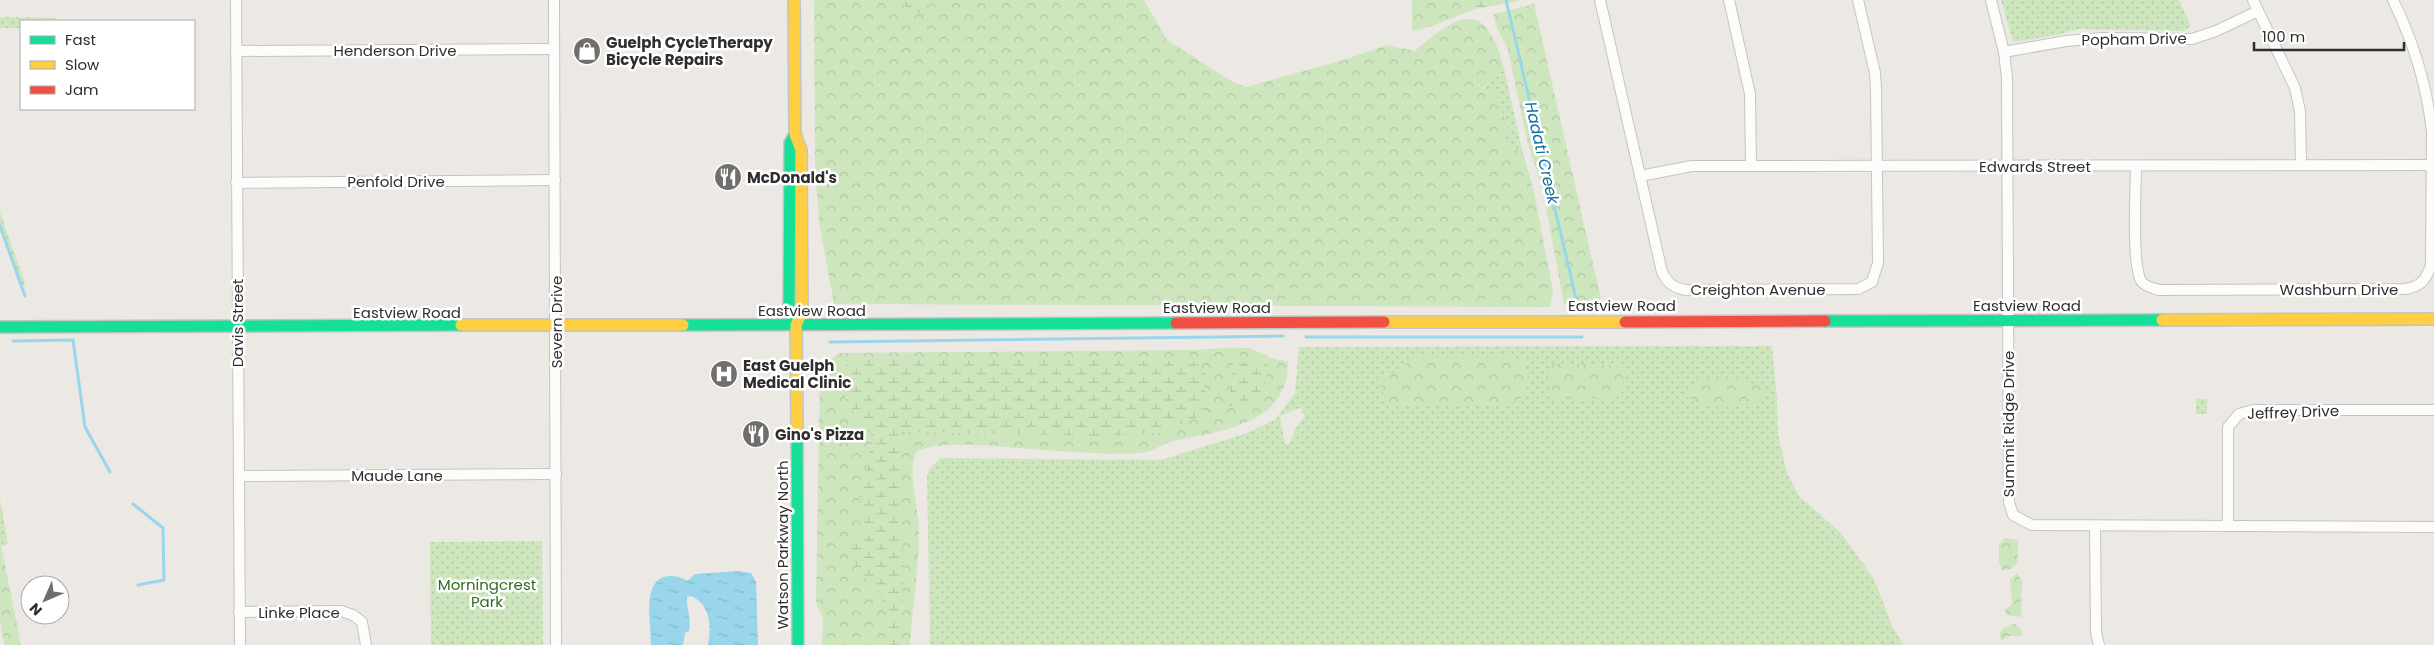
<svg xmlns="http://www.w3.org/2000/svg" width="2434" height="645" font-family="Poppins,sans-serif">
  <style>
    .green { fill: url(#green-dots); fill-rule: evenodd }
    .forest { fill: url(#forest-crowns) }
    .wetland { fill: url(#wetland-marsh) }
    .water { fill: url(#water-ripples) }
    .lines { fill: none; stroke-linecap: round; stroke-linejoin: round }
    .stream { stroke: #99d6ec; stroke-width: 3 }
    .street-casing { stroke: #c5c4c5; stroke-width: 12 }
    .fast-casing { stroke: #c5c4c5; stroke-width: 14 }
    .slow-casing { stroke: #c5c4c5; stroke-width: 14 }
    .jam-casing { stroke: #c5c4c5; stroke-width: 14 }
    .street { stroke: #fcfcfb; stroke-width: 10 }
    .fast { stroke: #16e098; stroke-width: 11 }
    .slow { stroke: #ffcf43; stroke-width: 11 }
    .jam { stroke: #f24e42; stroke-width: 11 }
    .labels { text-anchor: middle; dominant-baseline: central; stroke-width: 5; stroke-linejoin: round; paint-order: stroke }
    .street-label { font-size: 15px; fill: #2e2e2e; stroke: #fff }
    .poi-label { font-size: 15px; font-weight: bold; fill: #2e2e2e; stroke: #fff; text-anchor: start }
    .park-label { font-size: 15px; fill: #2c6e1b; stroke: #fff }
    .water-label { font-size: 16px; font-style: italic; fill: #0d6fa3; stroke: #fff }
  </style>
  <defs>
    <pattern id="green-dots" width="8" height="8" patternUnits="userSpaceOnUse" patternTransform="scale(1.25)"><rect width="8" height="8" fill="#cee6be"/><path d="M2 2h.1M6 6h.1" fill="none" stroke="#b1c6a4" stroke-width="1.8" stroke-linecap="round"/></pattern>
    <pattern id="forest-crowns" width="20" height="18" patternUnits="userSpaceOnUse" patternTransform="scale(1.25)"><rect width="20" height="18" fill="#cee6be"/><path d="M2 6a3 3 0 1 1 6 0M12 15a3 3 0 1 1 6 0" fill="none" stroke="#b1c6a4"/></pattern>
    <pattern id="wetland-marsh" width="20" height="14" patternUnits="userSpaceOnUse" patternTransform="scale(1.25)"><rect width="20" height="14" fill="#cee6be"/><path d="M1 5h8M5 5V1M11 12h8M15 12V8" fill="none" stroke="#b1c6a4"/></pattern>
    <pattern id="water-ripples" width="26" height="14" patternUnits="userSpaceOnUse" patternTransform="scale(1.25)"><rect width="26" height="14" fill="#99d6ec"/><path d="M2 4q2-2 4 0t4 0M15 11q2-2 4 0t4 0" fill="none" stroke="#84b8cb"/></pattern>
  </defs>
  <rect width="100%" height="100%" fill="#ece8e4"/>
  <g class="green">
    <polygon points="2001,0 2179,0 2191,26 2184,31 2078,29 2057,35 2013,42"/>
    <polygon points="0,17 56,18 56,21 21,21 21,28 0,28"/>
    <polygon points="1504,69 1523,153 1503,142 1482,91"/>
    <polygon points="0,212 25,283 24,286 21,287 19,283 0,230"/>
    <path d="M1772,346l5,53 1,35 9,39 12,23 42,37 33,46 18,46 11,20h-973l-3,-170 4,-8 9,-9 221,2 7,-2 79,-25 29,-14 19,-26 4,-46zM1402,371l110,32 -101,2 -19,-2 -12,-27zM1300,408l5,8 -9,12 -7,16h-4l-5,-28z"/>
    <rect x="2196" y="399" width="11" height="15"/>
    <polygon points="0,499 8,544 2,546 0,540"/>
    <polygon points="542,541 543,645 431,645 430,542"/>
  </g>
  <g class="forest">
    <path d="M814,0h330l23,40 66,42 13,5 101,-28 39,-14 29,6c45,-40 72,-51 89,18l-22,21 13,-1 13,40 -7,7 1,6 21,11 11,39 19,99 -3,16 -716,-3 -15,-83 -4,-54z"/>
    <polygon points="1412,0 1472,0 1475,9 1429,27 1412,31"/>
    <path d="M1534,4l67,295 -37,5 -21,-113 -16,-51 -19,-90c-4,-12 -15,-24 -14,-36z"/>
    <path d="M1223,348h27l21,10 17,4c1,63 -68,69 -115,79 -11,3 -21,11 -32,12 -32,2 -66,-1 -98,-3 -31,-2 -102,-12 -127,2 -9,22 3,56 3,80 0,38 -7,75 -9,113h-88l1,-26 -7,-17 4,-234 19,-15 355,-3z"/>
    <path d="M1410,357h99l15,4 5,21 -5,14 -12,7c-17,2 -109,5 -121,0 -10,-5 -9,-18 -11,-27l22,-5z"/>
    <polygon points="1552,364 1608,365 1630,370 1618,392 1610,398 1553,398 1546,376"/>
    <path d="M1701,381h43l21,5v10l-12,11c-22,-1 -52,3 -69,-13z"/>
    <polygon points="2005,538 2018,540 2018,562 2011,569 2002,570 1999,562 1999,545"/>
    <polygon points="0,540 21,645 4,645 0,619"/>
    <polygon points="2017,573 2022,581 2021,617 2006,615 2005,610 2012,604 2010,579"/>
    <polygon points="2014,623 2020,628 2022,636 2010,636 2002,640 1999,635 2003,628"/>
  </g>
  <g class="wetland">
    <polygon points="894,0 932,0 927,18"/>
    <polygon points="1472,0 1519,0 1519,1 1475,9"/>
    <polygon points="956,358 1196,362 1205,370 1205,414 1159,433 1100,436 902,432 900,482 904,563 901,645 891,645 888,611 875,585 859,573 851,548 865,529 859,497 873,438 829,378 853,360"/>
    <path d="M1255,361l14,4c-1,21 -16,45 -40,41l4,-43z"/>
  </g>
  <path class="water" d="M739,571l12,2 5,9 2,63h-50c4,-19 2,-41 -17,-49l-4,1c-1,12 5,22 2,34l-4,2 -2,12h-32c1,-20 -11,-67 18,-69 7,0 13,1 18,5l8,-7z"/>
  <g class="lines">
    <g class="stream">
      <polyline points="1506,0 1578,307"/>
      <polyline points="0,226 25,296"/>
      <polyline points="1306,337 1582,337"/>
      <polyline points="13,341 73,340 85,427 110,472"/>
      <polyline points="830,342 1283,336"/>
      <polyline points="133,504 163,528 164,580 138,585"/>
    </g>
    <g class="street-casing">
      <g id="street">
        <polyline points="236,0 240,645"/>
        <polyline points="554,0 556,645"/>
        <path d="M1600,0l62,272c6,11 11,16 24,18l172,-1 14,-7 6,-19 -2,-174 -1,-16 -17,-73"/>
        <polyline points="1729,0 1750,94 1751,166"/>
        <polyline points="1991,0 2004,52 2007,78 2009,502 2013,515 2032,525 2434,527"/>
        <polyline points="2253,0 2295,88 2300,111 2301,165"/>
        <polyline points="236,51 554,49"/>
        <polyline points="2004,52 2066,41 2103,38 2192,39 2216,31 2258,11"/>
        <path d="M2136,166c0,20 -5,103 6,116 4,5 11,6 17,8l247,-1c15,-3 20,-9 25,-24l1,-133c-5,-47 -18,-89 -39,-132"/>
        <polyline points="1640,176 1692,166 2431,165"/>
        <polyline points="236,183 555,180"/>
        <polyline points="239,476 556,474"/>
        <polyline points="2095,526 2096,632 2099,645"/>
        <polyline points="2228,526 2228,427 2239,414 2253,410 2434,410"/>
        <polyline points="239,612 341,611 353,615 362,622 366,645"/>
      </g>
    </g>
    <g class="fast-casing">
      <g id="fast">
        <polyline points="795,134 790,143 789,312 796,325"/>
        <polyline points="1825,321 2162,320"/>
        <polyline points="683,325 1176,323"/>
        <polyline points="0,327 461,325"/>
        <polyline points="797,429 798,645"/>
      </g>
    </g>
    <g class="slow-casing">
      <g id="slow">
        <polyline points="794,0 795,134 801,150 802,312 796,325 797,429"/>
        <polyline points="2162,320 2434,319"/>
        <polyline points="1384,322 1625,322"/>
        <polyline points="461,325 683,325"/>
      </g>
    </g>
    <g class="jam-casing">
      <g id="jam">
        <polyline points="1625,322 1825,321"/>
        <polyline points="1176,323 1384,322"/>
      </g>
    </g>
    <use href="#street" class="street"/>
    <use href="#fast" class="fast"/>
    <use href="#slow" class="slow"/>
    <use href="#jam" class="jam"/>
  </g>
  <defs>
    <g id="shop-disc" transform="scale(1.4375)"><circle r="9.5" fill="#706f6e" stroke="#fff"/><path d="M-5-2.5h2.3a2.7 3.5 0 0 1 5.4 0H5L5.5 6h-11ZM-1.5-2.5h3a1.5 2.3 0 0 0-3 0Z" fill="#fff"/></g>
    <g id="restaurant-disc" transform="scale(1.4375)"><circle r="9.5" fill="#706f6e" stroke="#fff"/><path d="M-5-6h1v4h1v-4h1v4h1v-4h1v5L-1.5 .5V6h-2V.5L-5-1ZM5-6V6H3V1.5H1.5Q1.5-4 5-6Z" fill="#fff"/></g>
    <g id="hospital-disc" transform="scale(1.4375)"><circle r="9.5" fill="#706f6e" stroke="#fff"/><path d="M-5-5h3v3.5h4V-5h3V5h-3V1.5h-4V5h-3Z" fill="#fff"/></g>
  </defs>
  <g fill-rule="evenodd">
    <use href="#shop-disc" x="587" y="51"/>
    <use href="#restaurant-disc" x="728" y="177"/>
    <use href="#hospital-disc" x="724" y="374"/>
    <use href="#restaurant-disc" x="756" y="434"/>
  </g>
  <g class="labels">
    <g class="street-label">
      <text transform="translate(2134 39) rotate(-1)">Popham Drive</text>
      <text x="395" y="50">Henderson Drive</text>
      <text x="2035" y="166">Edwards Street</text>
      <text x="396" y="181">Penfold Drive</text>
      <text x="1758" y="289">Creighton Avenue</text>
      <text x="2339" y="289">Washburn Drive</text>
      <text x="1622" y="305">Eastview Road</text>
      <text x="2027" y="305">Eastview Road</text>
      <text x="1217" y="307">Eastview Road</text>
      <text x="812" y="310">Eastview Road</text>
      <text x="407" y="312">Eastview Road</text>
      <text transform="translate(556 322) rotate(-90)">Severn Drive</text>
      <text transform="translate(237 323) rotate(-90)">Davis Street</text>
      <text transform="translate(2293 412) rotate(-2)">Jeffrey Drive</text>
      <text transform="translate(2008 424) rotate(-90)">Summit Ridge Drive</text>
      <text x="397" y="475">Maude Lane</text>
      <text transform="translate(782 545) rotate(-90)">Watson Parkway North</text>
      <text x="299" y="612">Linke Place</text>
    </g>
    <g class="poi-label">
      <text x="606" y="42">Guelph CycleTherapy<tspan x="606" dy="17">Bicycle Repairs</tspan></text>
      <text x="747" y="177">McDonald's</text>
      <text x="743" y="365">East Guelph<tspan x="743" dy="17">Medical Clinic</tspan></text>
      <text x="775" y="434">Gino's Pizza</text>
    </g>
    <g class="park-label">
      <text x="487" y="584">Morningcrest<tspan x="487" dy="17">Park</tspan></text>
    </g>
    <g class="water-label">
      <text transform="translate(1542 153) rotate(77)">Hadati Creek</text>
    </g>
  </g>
  <rect x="20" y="20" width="175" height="90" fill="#ffffff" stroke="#ababab"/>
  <rect x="30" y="36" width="25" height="8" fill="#16e098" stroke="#ababab"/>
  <text x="65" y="45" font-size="15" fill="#2e2e2e">Fast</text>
  <rect x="30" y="61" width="25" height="8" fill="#ffcf43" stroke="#ababab"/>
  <text x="65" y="70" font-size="15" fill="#2e2e2e">Slow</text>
  <rect x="30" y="86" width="25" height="8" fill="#f24e42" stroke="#ababab"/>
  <text x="65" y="95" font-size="15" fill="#2e2e2e">Jam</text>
  <g transform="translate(45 600) rotate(225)"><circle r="24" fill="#ffffff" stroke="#ababab"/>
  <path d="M0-4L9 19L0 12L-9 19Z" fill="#706f6e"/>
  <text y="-8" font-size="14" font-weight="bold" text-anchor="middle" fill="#2e2e2e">N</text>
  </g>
  <path d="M2254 42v8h150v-8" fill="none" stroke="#2e2e2e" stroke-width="2.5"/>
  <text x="2262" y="42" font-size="15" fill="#2e2e2e" stroke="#ffffff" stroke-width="4" paint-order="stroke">100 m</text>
</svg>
